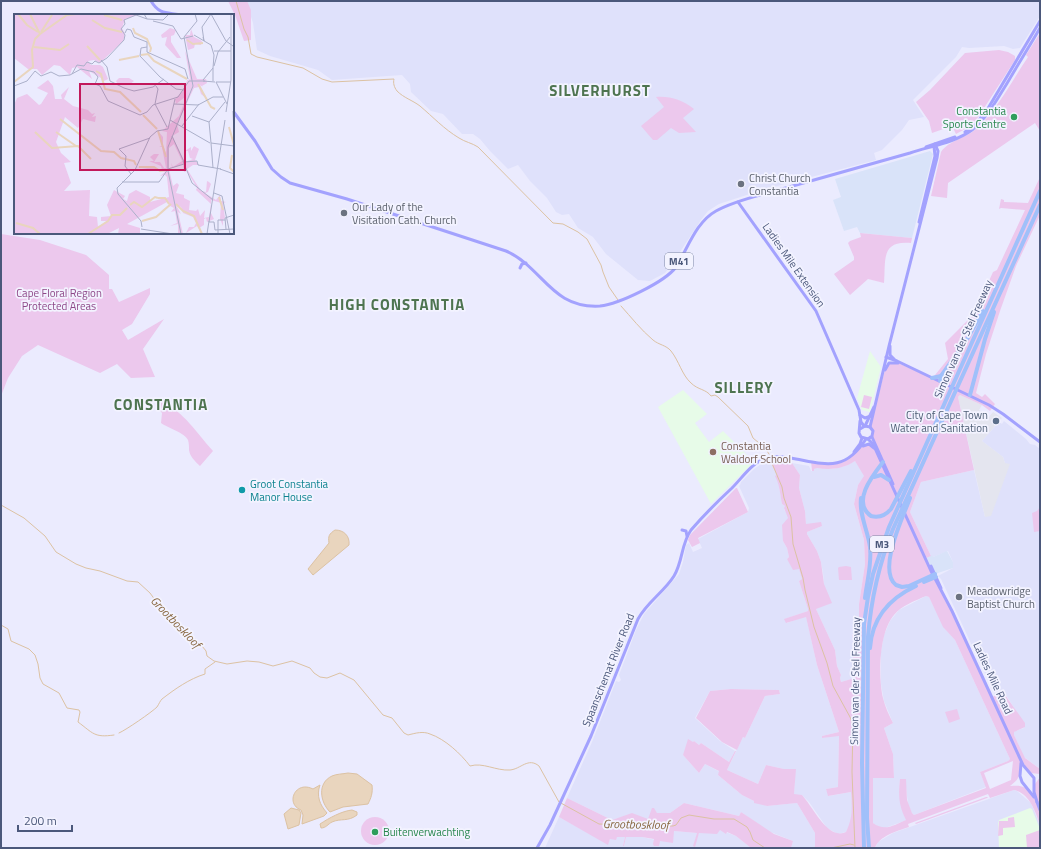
<svg xmlns="http://www.w3.org/2000/svg" width="1041" height="849" font-family="'Titillium Web',sans-serif">
  <style>
    .residential { fill: #dfe1fb }
    .commercial { fill: #d9e3f9 }
    .industrial { fill: #e4e5ef }
    .education { fill: #e7fbe8 }
    .green { fill: #ecc8ed; fill-rule: evenodd }
    .water { fill: #e9d5be; stroke: #dcc2a3 }
    .lines { fill: none; stroke-linecap: round; stroke-linejoin: round }
    .stream { stroke: #dcc2a3; stroke-width: 1 }
    .major { stroke: #a3a2fe; stroke-width: 3 }
    .highway { stroke: #a0c0fa; stroke-width: 4 }
    .leisure-dot { fill: #2e9e5b; stroke: #f3f3ff; stroke-width: 1.5 }
    .worship-dot { fill: #6b7280; stroke: #f3f3ff; stroke-width: 1.5 }
    .service-dot { fill: #5c6f8a; stroke: #f3f3ff; stroke-width: 1.5 }
    .education-dot { fill: #8d6e63; stroke: #f3f3ff; stroke-width: 1.5 }
    .culture-dot { fill: #0f9aa8; stroke: #f3f3ff; stroke-width: 1.5 }
    .labels { text-anchor: middle; dominant-baseline: central; stroke-width: 3.5; stroke-linejoin: round; paint-order: stroke }
    .shield { fill: #f3f3ff; stroke: #7d86a3; stroke-width: 1 }
    .shield-label { font-size: 10px; font-weight: bold; fill: #4b587b }
    .leisure-label { font-size: 11px; fill: #27864d; stroke: #f3f3ff; text-anchor: end }
    .worship-label { font-size: 11px; fill: #5b616d; stroke: #f3f3ff; text-anchor: start }
    .street-label { font-size: 11px; fill: #4b587b; stroke: #f3f3ff }
    .park-label { font-size: 11px; fill: #8e4888; stroke: #f3f3ff }
    .service-label { font-size: 11px; fill: #4e5e75; stroke: #f3f3ff; text-anchor: end }
    .education-label { font-size: 11px; fill: #785e54; stroke: #f3f3ff; text-anchor: start }
    .culture-label { font-size: 11px; fill: #0d838f; stroke: #f3f3ff; text-anchor: start }
    .water-label { font-size: 12px; font-style: italic; fill: #886740; stroke: #f3f3ff }
    .district-label { font-size: 15px; font-weight: bold; letter-spacing: 1px; fill: #4e7450; stroke: #f3f3ff }
    .inset-river { fill: none; stroke: #e9d5be; stroke-width: 2 }
    .inset-road { fill: none; stroke: #abb0ca; stroke-width: 1 }
    .view { fill: #c2185b; fill-opacity: 0.15; stroke: #c2185b; stroke-width: 2 }
    .inset-edge { fill: none; stroke: #4b587b; stroke-width: 2 }
  </style>
  <rect width="100%" height="100%" fill="#ebebfe"/>
  <g class="residential">
    <polygon points="246,1 1040,1 1040,16 1020,48 1013,49 1004,46 969,48 962,47 956,57 913,100 924,117 909,120 902,130 882,150 874,153 876,160 762,190 719,204 708,211 701,220 672,264 665,273 650,281 638,280 606,254 593,237 578,228 569,214 562,215 556,212 547,198 530,181 518,165 508,169 490,151 480,139 473,134 462,134 443,114 431,111 411,92 410,84 402,75 332,80 318,70 270,56 257,50 253,23"/>
    <polygon points="1004,421 1026,439 1030,444 1035,445 1040,449 1040,769 1024,757 1013,733 1015,731 1024,728 1025,725 1004,692 995,695 948,594 941,579 938,576 953,568 953,562 948,551 933,557 931,556 910,512 921,482 974,470 985,517 1005,463 1003,457 982,441 999,422 1002,424"/>
    <polygon points="770,461 777,475 776,476 779,486 782,504 785,506 784,509 789,518 783,541 787,548 789,557 787,559 799,568 802,579 799,581 808,609 808,611 785,619 787,623 806,616 817,665 839,732 822,736 822,738 839,735 838,787 826,789 829,796 851,792 853,814 851,823 846,832 838,834 827,828 809,802 802,795 794,795 795,769 784,769 766,765 758,784 727,770 743,737 745,738 765,696 780,694 779,690 731,689 710,691 695,718 720,741 735,751 729,762 701,743 699,745 694,741 683,755 699,773 705,764 720,772 718,775 742,795 754,801 767,806 797,803 815,833 815,846 814,848 791,848 793,841 768,831 741,812 739,816 684,803 670,813 657,813 655,811 648,819 618,818 612,820 567,798 592,742 616,681 619,682 621,680 619,675 636,630 644,614 679,574 683,562 686,545 689,543 693,552 702,548 698,539 748,512 749,508 739,486 740,485 741,482 754,469 763,463"/>
    <polygon points="855,461 865,476 858,485 854,504 864,540 865,564 859,604 859,634 852,635 854,641 853,661 855,664 856,678 841,682 840,678 841,675 837,666 835,650 816,609 824,584 823,573 821,562 817,551 807,534 807,532 822,526 806,524 805,511 799,488 800,475 792,463 809,466 811,471 814,471 814,469 816,468 833,469 845,466"/>
    <polygon points="926,596 929,597 945,629 955,640 1010,759 1008,761 980,772 986,787 914,815 912,813 908,804 906,787 900,779 899,794 904,815 907,820 885,828 879,827 873,823 873,777 894,777 893,754 884,728 893,723 884,701 881,684 881,652 884,635 890,621 899,610"/>
    <polygon points="1014,790 1017,791 1031,803 1040,825 1040,848 875,848 878,842 893,833"/>
    <polygon points="559,817 608,844 610,839 617,837 625,837 623,846 624,846 626,837 642,837 660,841 674,831 697,833 694,846 699,833 720,830 736,836 751,848 545,848"/>
  </g>
  <g class="commercial">
    <polygon points="930,151 933,154 912,238 860,233 857,227 844,231 833,200 841,197 835,179"/>
    <polygon points="947,551 953,562 953,568 935,574 926,558 932,555 933,557"/>
  </g>
  <polygon class="industrial" points="960,395 982,405 979,410 989,417 993,412 1002,418 982,441 1003,457 1005,463 1010,464 991,516 985,517 958,397"/>
  <g class="education">
    <polygon points="870,351 881,367 870,412 862,410 857,398"/>
    <polygon points="683,390 707,414 695,423 709,442 723,431 754,462 711,504 658,407"/>
    <polygon points="1030,808 1032,809 1040,829 1040,848 999,848 998,823 999,820"/>
  </g>
  <g class="green">
    <polygon points="228,1 247,1 251,10 251,40 244,41 235,15"/>
    <path d="M1040,33v98l-5,-8 -87,60 -1,15 -16,-2 10,-44c8,-12 26,-14 36,-24 20,-18 36,-49 51,-71l-2,-2z"/>
    <polygon points="999,50 1008,52 1015,56 1015,60 977,119 967,128 956,134 952,126 932,133 929,121 916,102 930,90 965,53"/>
    <path d="M656,97c15,-1 26,3 38,12l-11,9 13,14 -17,1 -8,-5 -14,12h-4l-12,-14 23,-19z"/>
    <path d="M1040,177v38l-24,51 -16,45 -14,43 -10,39 6,4 3,-3 10,10 -5,7 -8,-6 -22,-10 -2,2 16,73 -53,12 -11,30 21,44 -5,2 10,19 56,120 11,-5 22,31v4l-11,5v3l11,23 15,11v5l-10,-1 -9,-13c-1,14 0,18 -11,26 12,-1 14,0 23,8l2,-10 5,-7v48c-5,-14 -10,-31 -26,-35l-24,8 -2,-4 -80,30 1,3c-12,4 -30,9 -34,21h-61l1,-2v-13l-18,-30 -30,3 -13,-3v-2l-12,-6 -24,-20 1,-4 -14,-7 -6,9 -16,-18 5,-16 5,3 1,-1 5,4 2,-2 28,19 6,-11h1l-9,19 31,14 8,-19 18,4h12l-2,25 8,1c10,11 21,35 35,38 3,1 7,0 9,-1 7,-15 6,-24 5,-40l-23,4 -2,-7 12,-2 1,-51 -17,2v-2l17,-4 -22,-67 -11,-48 -20,6 -2,-4 24,-8v-2l-9,-28 3,-2 -3,-10 -6,1 -6,-11 2,-2 -2,-9 -4,-7 -1,-16 6,-7 -4,-10 1,-2 -3,-2c-2,-9 -2,-19 -7,-28l2,-1 -7,-14 22,2 8,12 -1,13 6,23 1,13 15,-2 1,4 -15,6v2l10,17 4,11 3,22 8,19 -16,6 19,41 2,16 4,9 -1,3 1,4 14,-4v-14l-2,-3 1,-20 -2,-6 7,-1v-30l6,-40 -1,-24 -10,-36 4,-19 6,-9 -9,-15c-12,8 -24,9 -38,7l-3,1v2h-2l-1,-10c9,2 20,4 29,2 11,-3 16,-17 30,-18l6,6 35,74 -39,-88 1,-3 -3,-7 15,-57 3,-6 10,-1 34,15 3,-3 13,-16 -3,-16 29,-29 19,-42 4,-2 28,-60 -24,-2 -2,1 2,-10 3,1v2l24,1zM926,596l3,1 14,30 12,13 55,119 -2,2 -28,11 6,16 -72,27 -2,-2 -5,-13 -1,-21h-6c-2,17 -1,27 6,41 -12,5 -21,12 -33,3v-45h21l-1,-24 -9,-26 9,-5c-4,-8 -8,-16 -10,-25 -5,-22 -4,-66 11,-83 8,-10 21,-14 32,-19zM1013,761l-2,19 -21,9 -6,-16z"/>
    <path d="M860,233l52,5 -1,5c-31,-3 -25,18 -27,40l-16,-4 -18,16 -16,-21 20,-14v-3l-6,-14 2,-2 11,-4z"/>
    <polygon points="1,234 40,240 86,255 109,275 109,289 112,289 119,302 150,288 150,294 132,324 122,330 128,340 164,319 143,349 155,377 131,378 117,364 100,373 38,345 22,356 8,378 1,396"/>
    <polygon points="864,395 872,397 869,409 861,407"/>
    <path d="M161,401c23,11 36,32 52,50l-13,15c-5,-5 -10,-9 -11,-16 0,-3 0,-7 -1,-10 -3,-7 -20,-12 -27,-17l1,-10 -5,-6z"/>
    <polygon points="736,488 737,488 748,512 698,538 700,543 692,547 688,540 690,535"/>
    <polygon points="1040,507 1040,531 1034,532 1032,513 1037,511"/>
    <polygon points="846,566 851,567 852,580 839,580 838,568 839,567"/>
    <polygon points="731,689 779,690 780,694 765,696 745,738 743,737 737,750 722,742 696,718 710,691"/>
    <polygon points="957,709 960,719 949,723 945,712"/>
    <polygon points="986,797 988,797 987,798 916,824 915,823"/>
    <polygon points="567,798 612,820 632,813 648,819 652,808 654,808 657,813 670,813 684,803 739,816 741,812 774,834 793,841 791,848 751,848 736,836 727,832 726,834 720,830 717,834 699,833 695,847 693,846 697,833 674,831 673,843 660,841 659,846 654,846 653,844 654,839 642,837 626,837 624,846 623,846 625,837 617,837 616,840 610,839 608,845 559,817"/>
    <circle cx="375" cy="831" r="14"/>
    <polygon points="1014,817 1015,827 1003,828 1003,835 998,836 999,821 1008,821 1008,818"/>
    <polygon points="1040,830 1040,848 1027,848 1026,835"/>
  </g>
  <g class="water">
    <path d="M335,530c9,0 15,6 14,15l-36,30 -5,-6 21,-26c-1,-7 0,-9 6,-13z"/>
    <path d="M348,773l9,1 15,11c1,8 -1,13 -4,19l-25,3 -13,5c-10,-10 -13,-29 2,-36 4,-2 11,-2 16,-3z"/>
    <path d="M320,785c-4,11 0,20 7,28l-3,3 -22,8 1,-9 -2,-5c-16,-6 -6,-30 12,-21z"/>
    <polygon points="291,808 299,810 301,813 299,825 288,829 284,814"/>
    <path d="M352,810l5,2v3c-9,7 -16,3 -25,7 -4,2 -6,6 -11,6l-1,-4c9,-6 22,-13 32,-14z"/>
  </g>
  <g class="lines">
    <g class="stream">
      <path d="M236,1l8,28 4,8 3,17 6,3 46,11 19,11 10,3 62,-3c-1,4 0,8 3,12 7,7 15,9 23,15 13,11 24,23 39,32 6,4 13,5 19,9l75,76 10,1 15,8 9,7 14,26 2,7 6,15 9,13"/>
      <path d="M621,306c10,11 20,24 32,34 6,5 13,5 18,11 8,10 11,24 20,32 7,7 15,6 20,13l4,-1 3,2 30,29 5,12 12,10 4,6"/>
      <polyline points="771,461 782,487 784,498 791,517 793,544 803,578 805,590 814,627 827,663 833,686 850,717 853,725 852,772 855,848"/>
      <path d="M1,505l23,13 21,18 11,16 20,12 10,4 14,3 27,10 11,1 12,11 11,15 12,10 13,15 12,8 8,10 1,5 7,5 13,3 20,-3 12,1 14,4 19,-5 18,7 4,5 6,4 7,1 13,-5 14,7 29,35 9,3 12,15 4,2c8,-2 15,-4 22,-1 15,5 31,20 40,32 13,-4 26,5 40,4 11,-1 18,-13 29,-4l20,36 40,22 74,2 3,-1 5,-7 8,-3 25,4h20l13,8 3,5 3,8 12,8"/>
      <path d="M1,625l7,4 3,12 18,8 6,6 3,9 2,14 3,6 16,9 8,15 12,2 1,2 -2,10c15,11 16,16 36,13"/>
      <path d="M119,733c7,-3 33,-21 38,-26 2,-3 3,-6 5,-8 13,-10 27,-20 43,-25v-5l10,-7"/>
      <polyline points="831,848 850,844 854,845"/>
    </g>
    <g class="major">
      <path d="M151,1c9,15 17,11 31,14"/>
      <path d="M233,111l22,30 17,28 9,8 9,6 57,16 159,52c37,16 45,58 94,55 19,-2 65,-24 76,-39 12,-19 20,-45 40,-56 19,-11 46,-16 66,-22 43,-12 86,-24 128,-36 21,-7 44,-10 62,-23 15,-12 24,-29 34,-45 11,-19 23,-38 34,-57"/>
      <polyline points="965,132 975,125 987,110 1040,21"/>
      <polyline points="926,147 955,137"/>
      <polyline points="738,202 816,311 859,410 861,422 864,426"/>
      <polyline points="919,222 935,156 934,146"/>
      <polyline points="520,268 522,264 526,263"/>
      <polyline points="890,346 890,355 894,359"/>
      <polyline points="886,357 897,361 989,405 1003,414 1040,442"/>
      <polyline points="885,370 889,363 898,363"/>
      <polyline points="860,415 865,418 871,416"/>
      <polyline points="860,421 859,433 861,437 868,439 872,436 873,431 870,427 865,426 860,429"/>
      <polyline points="865,426 874,407"/>
      <polyline points="870,427 889,346 937,158 938,151 935,144"/>
      <polyline points="872,437 893,484"/>
      <polyline points="868,439 873,444 931,571 952,611 1023,765 1034,778 1034,792 1037,802"/>
      <polyline points="863,446 869,444 874,448"/>
      <polyline points="854,452 860,444 862,438"/>
      <polyline points="682,530 686,531 687,536"/>
      <polyline points="931,566 941,588"/>
      <polyline points="1021,763 1020,776 1022,782 1034,797"/>
      <polyline points="1037,802 1040,810"/>
      <path d="M537,848l13,-23 41,-89 47,-117c9,-17 26,-27 36,-43 9,-15 7,-32 17,-46 13,-15 27,-29 41,-42 10,-10 19,-24 32,-29 9,-4 18,-3 27,-1 34,6 53,15 75,-19"/>
    </g>
    <g class="highway">
      <polyline points="932,378 941,376"/>
      <polyline points="940,381 941,376 966,341 983,311"/>
      <polyline points="970,395 985,339 994,312"/>
      <path d="M883,462c-10,13 -32,40 -12,54 8,2 15,-1 20,-7l20,-38"/>
      <polyline points="874,477 881,475 889,480"/>
      <path d="M861,498c-2,17 7,33 9,49 2,17 -3,34 -5,51"/>
      <path d="M910,498c-7,19 -33,72 -14,87l6,2 7,-1 26,-12"/>
      <polyline points="924,582 936,577"/>
      <path d="M870,648c2,-30 20,-50 46,-62"/>
      <polyline points="864,848 862,763 864,624 868,597 873,574 889,527 1040,191"/>
      <path d="M869,848l-2,-30 1,-181c3,-38 11,-73 25,-108l147,-324"/>
    </g>
  </g>
  <g class="leisure-dot">
    <circle cx="1014" cy="117" r="4"/>
    <circle cx="375" cy="832" r="4"/>
  </g>
  <g class="worship-dot">
    <circle cx="741" cy="184" r="4"/>
    <circle cx="344" cy="213" r="4"/>
    <circle cx="959" cy="597" r="4"/>
  </g>
  <circle class="service-dot" cx="996" cy="421" r="4"/>
  <circle class="education-dot" cx="713" cy="452" r="4"/>
  <circle class="culture-dot" cx="242" cy="490" r="4"/>
  <g class="labels">
    <g class="shield">
      <rect x="665" y="253" width="28" height="16" rx="3"/>
      <rect x="870" y="536" width="24" height="16" rx="3"/>
    </g>
    <g class="shield-label">
      <text x="679" y="261">M41</text>
      <text x="882" y="544">M3</text>
    </g>
    <g class="leisure-label">
      <text x="1006" y="111">Constantia<tspan x="1006" dy="13">Sports Centre</tspan></text>
      <text x="383" y="832" text-anchor="start">Buitenverwachting</text>
    </g>
    <g class="worship-label">
      <text x="749" y="178">Christ Church<tspan x="749" dy="13">Constantia</tspan></text>
      <text x="352" y="207">Our Lady of the<tspan x="352" dy="13">Visitation Cath. Church</tspan></text>
      <text x="967" y="591">Meadowridge<tspan x="967" dy="13">Baptist Church</tspan></text>
    </g>
    <g class="street-label">
      <text transform="translate(794 265) rotate(55)">Ladies Mile Extension</text>
      <text transform="translate(963 339) rotate(-66)">Simon van der Stel Freeway</text>
      <text transform="translate(608 670) rotate(-68)">Spaanschemat River Road</text>
      <text transform="translate(993 678) rotate(65)">Ladies Mile Road</text>
      <text transform="translate(855 681) rotate(-89)">Simon van der Stel Freeway</text>
    </g>
    <g class="park-label">
      <text x="59" y="293">Cape Floral Region<tspan x="59" dy="13">Protected Areas</tspan></text>
    </g>
    <g class="service-label">
      <text x="988" y="415">City of Cape Town<tspan x="988" dy="13">Water and Sanitation</tspan></text>
    </g>
    <g class="education-label">
      <text x="721" y="446">Constantia<tspan x="721" dy="13">Waldorf School</tspan></text>
    </g>
    <g class="culture-label">
      <text x="250" y="484">Groot Constantia<tspan x="250" dy="13">Manor House</tspan></text>
    </g>
    <g class="water-label">
      <text transform="translate(176 622) rotate(46)">Grootboskloof</text>
      <text transform="translate(636 824) rotate(1)">Grootboskloof</text>
    </g>
    <g class="district-label">
      <text x="600" y="90">SILVERHURST</text>
      <text x="397" y="304">HIGH CONSTANTIA</text>
      <text x="744" y="387">SILLERY</text>
      <text x="161" y="404">CONSTANTIA</text>
    </g>
  </g>
  <g transform="translate(14 14)">
    <rect width="220" height="220" fill="#ebebfe"/>
    <path d="M0,0h128l-17,5 -3,9 3,6 -2,7 -23,22 -6,-3 -6,1 3,4h9l3,2 5,12 -4,2v7l-3,-10 -12,-7 3,8 -15,-12 -5,1 -2,7 -10,-9 -6,-1 -12,10 -5,-6h-9l-14,-11zM156,14l6,2 -2,5 -3,1v6l10,16h-4l-12,-13 2,-8 -5,1 -1,-3zM177,15l3,8 8,4 -1,4 -6,-1 -1,4 -6,2 -3,-15h5zM171,37l12,28h9l1,4 -5,3 1,1 -3,-2 7,14 -6,-5 -2,-7 -5,1 -17,36 2,8 -7,4 13,26 8,-3 -3,-1 -2,-7h-3l6,-4v4l3,-5 5,3 -4,11 4,5h-6l-6,4 14,22 5,1 1,-11 2,1 2,2 -3,8 -3,1 11,7 4,-5 1,6 5,1 -3,1 2,15 -2,2v6l-3,-7 1,-16 -3,-1 -1,7 1,-7 -7,-2v13l3,6 -7,3 -1,-4 -2,1v6l-5,3 3,6 -5,-8 -11,7 3,-6h5l2,-4 -3,-6 -10,-4 -2,-6 -5,-2 5,9 -3,-2 5,22h-5v-10l-8,2 7,-3 -2,-12 -4,1 3,-4 -4,-2 -9,5 8,-6 -2,-3 -40,22 13,4v6h-22l1,-6 -12,6h-93v-129l3,-7 10,-4 12,11 2,-1 7,-11 -11,-5 11,-8 5,6 2,13h7l-1,-4 8,-8 -5,12 9,7 15,4 4,4 3,-1 -3,4 4,-1 -1,6 -12,-3 -5,9 -13,-11 -9,25 5,11 10,9 -7,1 7,20 -7,8 26,-1 -1,26 8,1 1,10 9,-6h-6v-4l10,-1 -4,-11 7,-15 11,6 -2,3 4,2 2,-7 7,-4 14,7v5l19,-5 -2,-20 -2,-2 -5,1 5,-4 -29,-5 13,-1 13,4 -1,-4 -12,-5h5l-4,-4 4,-3h5l-5,8h6l4,6h2l-4,-21h-3l3,-1 -4,-15 5,6v9l3,7 1,-21 -5,-1 17,-15 7,-18 -1,-1 -9,7 -1,-5 9,-9 3,-10 3,-1zM160,130l8,17 -9,6 -2,-4 1,4 -3,1v-20zM169,150l1,8 3,-1 10,17 -1,2 15,14 -2,13 -5,1 1,-8 -5,6 -2,-7 -2,2 -7,-1 1,-9 -6,-3v-3l-8,-2 3,-8 -2,-2 -4,3 -4,-17zM105,64h10l5,3 -5,4 -11,-1 -2,-3z" fill="#ecc8ed" fill-rule="evenodd"/>
    <path class="inset-river" d="M4,0l9,11 11,7M90,1l18,5M78,6l13,8 17,4M119,14l2,5 12,6 4,9 -1,4M27,18l11,-17M26,20l27,-19 9,-1M173,26l6,4 10,-1M73,32l13,14M20,33l26,3 9,-6M127,41l7,-1 6,7 33,18M105,46l20,-4M82,57l5,3 4,15 15,3 21,20M0,68l19,-15 -1,-17 3,-11 5,-5 -10,-20M184,70l13,23 4,2M129,101l14,14M46,105l41,32 13,1 7,6 13,3 2,4M215,113l5,18M144,117l8,26M21,118l17,16 26,-2 13,13M42,118l20,14M218,141l-2,13 4,4M125,153h15l6,4 6,-1M205,183l4,13M144,184h7l4,6M162,190l7,7 11,5 8,18M116,191l4,-3 8,5 13,-10 3,1M128,207l14,-4 15,-13M2,209l17,5 7,6M74,220l20,-13 4,-6h8l7,-7"/>
    <path class="inset-road" d="M197,0l15,27 7,5M133,5l16,1 6,-6M139,7l20,5 8,13 12,-3M111,19l2,-4 4,1 3,7 13,5v10l38,17 3,10M180,21l17,10 3,10 -1,13 -10,12M189,23l1,4 -2,-14 9,-13M133,33l-6,1 -1,8 20,21 16,12 8,1M200,37h17M87,46l6,7 3,14 14,7 10,3 19,-4 11,-8M200,52l4,-14 12,-15M58,60l5,-9 7,1 3,-4 5,2 3,-3 4,2 8,-5 17,-18 1,-5 -4,-6 4,-5 -1,-4 12,-5 11,4 -3,-5M56,61l11,-6 13,3 4,5 -3,7 5,2 8,15 32,14 7,-3 6,-7 25,-8 11,-16h16M189,67l12,1M199,67v-13M202,68l11,22M202,68h15M0,72l13,-5 8,-10 6,5 10,-4 8,4 11,-1M141,90l3,-15 -2,-3M141,90l12,23M160,90l24,1 15,-8h10M219,97l1,22M212,98l5,-32v-66M178,102l17,6M156,106l40,23M195,108l16,-20M195,108l2,21M168,112l17,-22M154,115l7,-30M158,122l12,26M197,129l2,25M197,129l23,3M169,147l9,22 21,17M170,148l13,-1 1,4 23,4M206,155l14,5M117,160l-6,-8 1,-10 -7,-7 31,-11M108,168h37l9,-13 16,-5M200,179l8,3 8,38M195,208l16,-102M195,208h5l1,8 19,-1M128,213l-1,-6 -23,-27 -1,-6 18,-18 15,-33 7,-6 11,-2M127,215l32,5M212,215l-1,-11 9,-3M167,220l-13,-63v-24l25,-61 -9,-49 13,-16 -2,-7M193,220l2,-13M204,220v-14h7"/>
    <path class="view" d="M66,70h105v86h-105z"/>
    <rect width="220" height="220" class="inset-edge"/>
  </g>
  <rect width="1041" height="849" fill="none" stroke="#4b587b" stroke-width="4"/>
  <path d="M18 825v6h54v-6" fill="none" stroke="#4b587b" stroke-width="2"/>
  <text x="24" y="825" font-size="12" fill="#4b587b" stroke="#f3f3ff" stroke-width="3" paint-order="stroke">200 m</text>
</svg>
